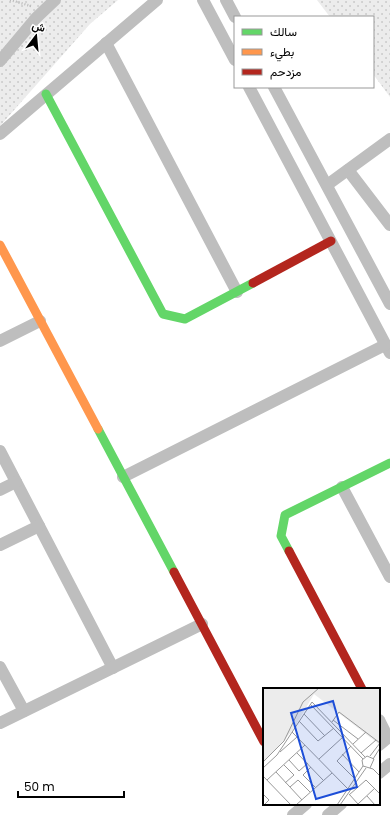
<svg xmlns="http://www.w3.org/2000/svg" width="390" height="815" font-family="Poppins,Vazirmatn,sans-serif">
  <style>
    .grass { fill: url(#grass-dots) }
    .lines { fill: none; stroke-linecap: round; stroke-linejoin: round }
    .path { stroke: #b9b9b9; stroke-width: 2.5; stroke-dasharray: 1 2; stroke-linecap: butt }
    .street { stroke: #bebebe; stroke-width: 12 }
    .fast { stroke: #63d668; stroke-width: 9 }
    .slow { stroke: #ff974d; stroke-width: 9 }
    .jam { stroke: #b3261e; stroke-width: 9 }
    .inset-road { fill: none; stroke: #999; stroke-width: 1 }
    .view { fill: #1d4ed8; fill-opacity: 0.15; stroke: #1d4ed8; stroke-width: 2 }
    .inset-edge { fill: none; stroke: #000; stroke-width: 2 }
  </style>
  <defs>
    <pattern id="grass-dots" width="8" height="8" patternUnits="userSpaceOnUse"><rect width="8" height="8" fill="#ececec"/><path d="M2 2h.1M6 6h.1" fill="none" stroke="#c9c9c9" stroke-width="1.8" stroke-linecap="round"/></pattern>
  </defs>
  <rect width="100%" height="100%" fill="#fff"/>
  <g class="grass">
    <polygon points="0,0 118,0 90,24 0,126"/>
    <polygon points="317,0 390,0 390,97 373,74 373,17 330,17"/>
  </g>
  <g class="lines">
    <polyline class="path" points="10,0 31,6"/>
    <g class="street">
      <polyline points="203,0 235,60"/>
      <polyline points="226,0 235,17"/>
      <polyline points="106,43 237,292"/>
      <polyline points="0,61 36,18 55,0"/>
      <polyline points="249,87 390,353"/>
      <polyline points="274,87 390,304"/>
      <polyline points="0,134 157,0"/>
      <polyline points="348,170 390,225"/>
      <polyline points="327,185 390,139"/>
      <polyline points="0,341 40,321"/>
      <polyline points="0,451 113,668"/>
      <polyline points="123,477 385,345"/>
      <polyline points="342,487 390,577"/>
      <polyline points="0,490 16,482"/>
      <polyline points="0,545 39,526"/>
      <polyline points="0,667 24,711"/>
      <polyline points="379,720 388,738"/>
      <polyline points="0,723 202,624"/>
      <polyline points="379,745 390,736"/>
      <polyline points="379,773 390,764"/>
      <polyline points="293,815 306,804"/>
      <polyline points="328,815 341,804"/>
    </g>
    <g class="fast">
      <polyline points="46,94 163,314 185,319 253,283"/>
      <polyline points="98,429 174,572"/>
      <polyline points="289,551 281,536 285,515 390,463"/>
    </g>
    <polyline class="slow" points="0,245 98,429"/>
    <g class="jam">
      <polyline points="253,283 331,241"/>
      <polyline points="289,551 362,689"/>
      <polyline points="174,572 264,742"/>
    </g>
  </g>
  <g transform="translate(263 688)">
    <rect width="117" height="117" fill="#fff"/>
    <path d="M0,0h117v57l-66,-51 -21,36 -30,33z" fill="#ececec"/>
    <path class="inset-road" d="M47,16l53,55M41,26l21,22M70,32l25,19M36,33l19,20 16,-13M69,34l7,-10 41,31M29,44l56,57M90,56l13,-12M88,58l-14,15 18,18M17,64l17,-15M34,65l26,27M98,65l15,-13M79,66l17,18M107,68l10,-13M56,71l24,-22M110,71l7,-11M26,72l10,11 9,-8M0,74l21,-21 19,-39 16,-14M21,77l10,10 -9,8M48,79l-8,8 12,12M0,80l14,-13 35,-53 53,55M107,80l4,-9 -7,-3 -5,4 1,6 10,3 7,7M13,84l26,28M0,88l28,29M4,92l38,-35M27,99l8,-7 12,12M0,106l6,6 -5,5M86,106l9,10M86,107l17,-15 14,14M104,108l8,9M95,116l17,-16M33,117l36,-32M74,117l26,-39M77,117l26,-37"/>
    <path class="view" d="M70,13l24,86 -41,12 -25,-86z"/>
    <rect width="117" height="117" class="inset-edge"/>
  </g>
  <rect x="234" y="16" width="140" height="72" fill="#ffffff" stroke="#999999"/>
  <rect x="242" y="29" width="20" height="6" fill="#63d668" stroke="#999999"/>
  <text x="270" y="36" font-size="12" fill="#000000">سالك</text>
  <rect x="242" y="49" width="20" height="6" fill="#ff974d" stroke="#999999"/>
  <text x="270" y="56" font-size="12" fill="#000000">بطيء</text>
  <rect x="242" y="69" width="20" height="6" fill="#b3261e" stroke="#999999"/>
  <text x="270" y="76" font-size="12" fill="#000000">مزدحم</text>
  <g transform="translate(36 36) rotate(16)" stroke="#ffffff" stroke-width="3" paint-order="stroke">
  <path d="M0-3L7 15L0 10L-7 15Z" fill="#000000"/>
  <text y="-6" font-size="11" font-weight="bold" text-anchor="middle" fill="#000000">ش</text>
  </g>
  <path d="M18 791v6h106v-6" fill="none" stroke="#000000" stroke-width="2"/>
  <text x="24" y="791" font-size="12" fill="#000000" stroke="#ffffff" stroke-width="3" paint-order="stroke">50 m</text>
</svg>
